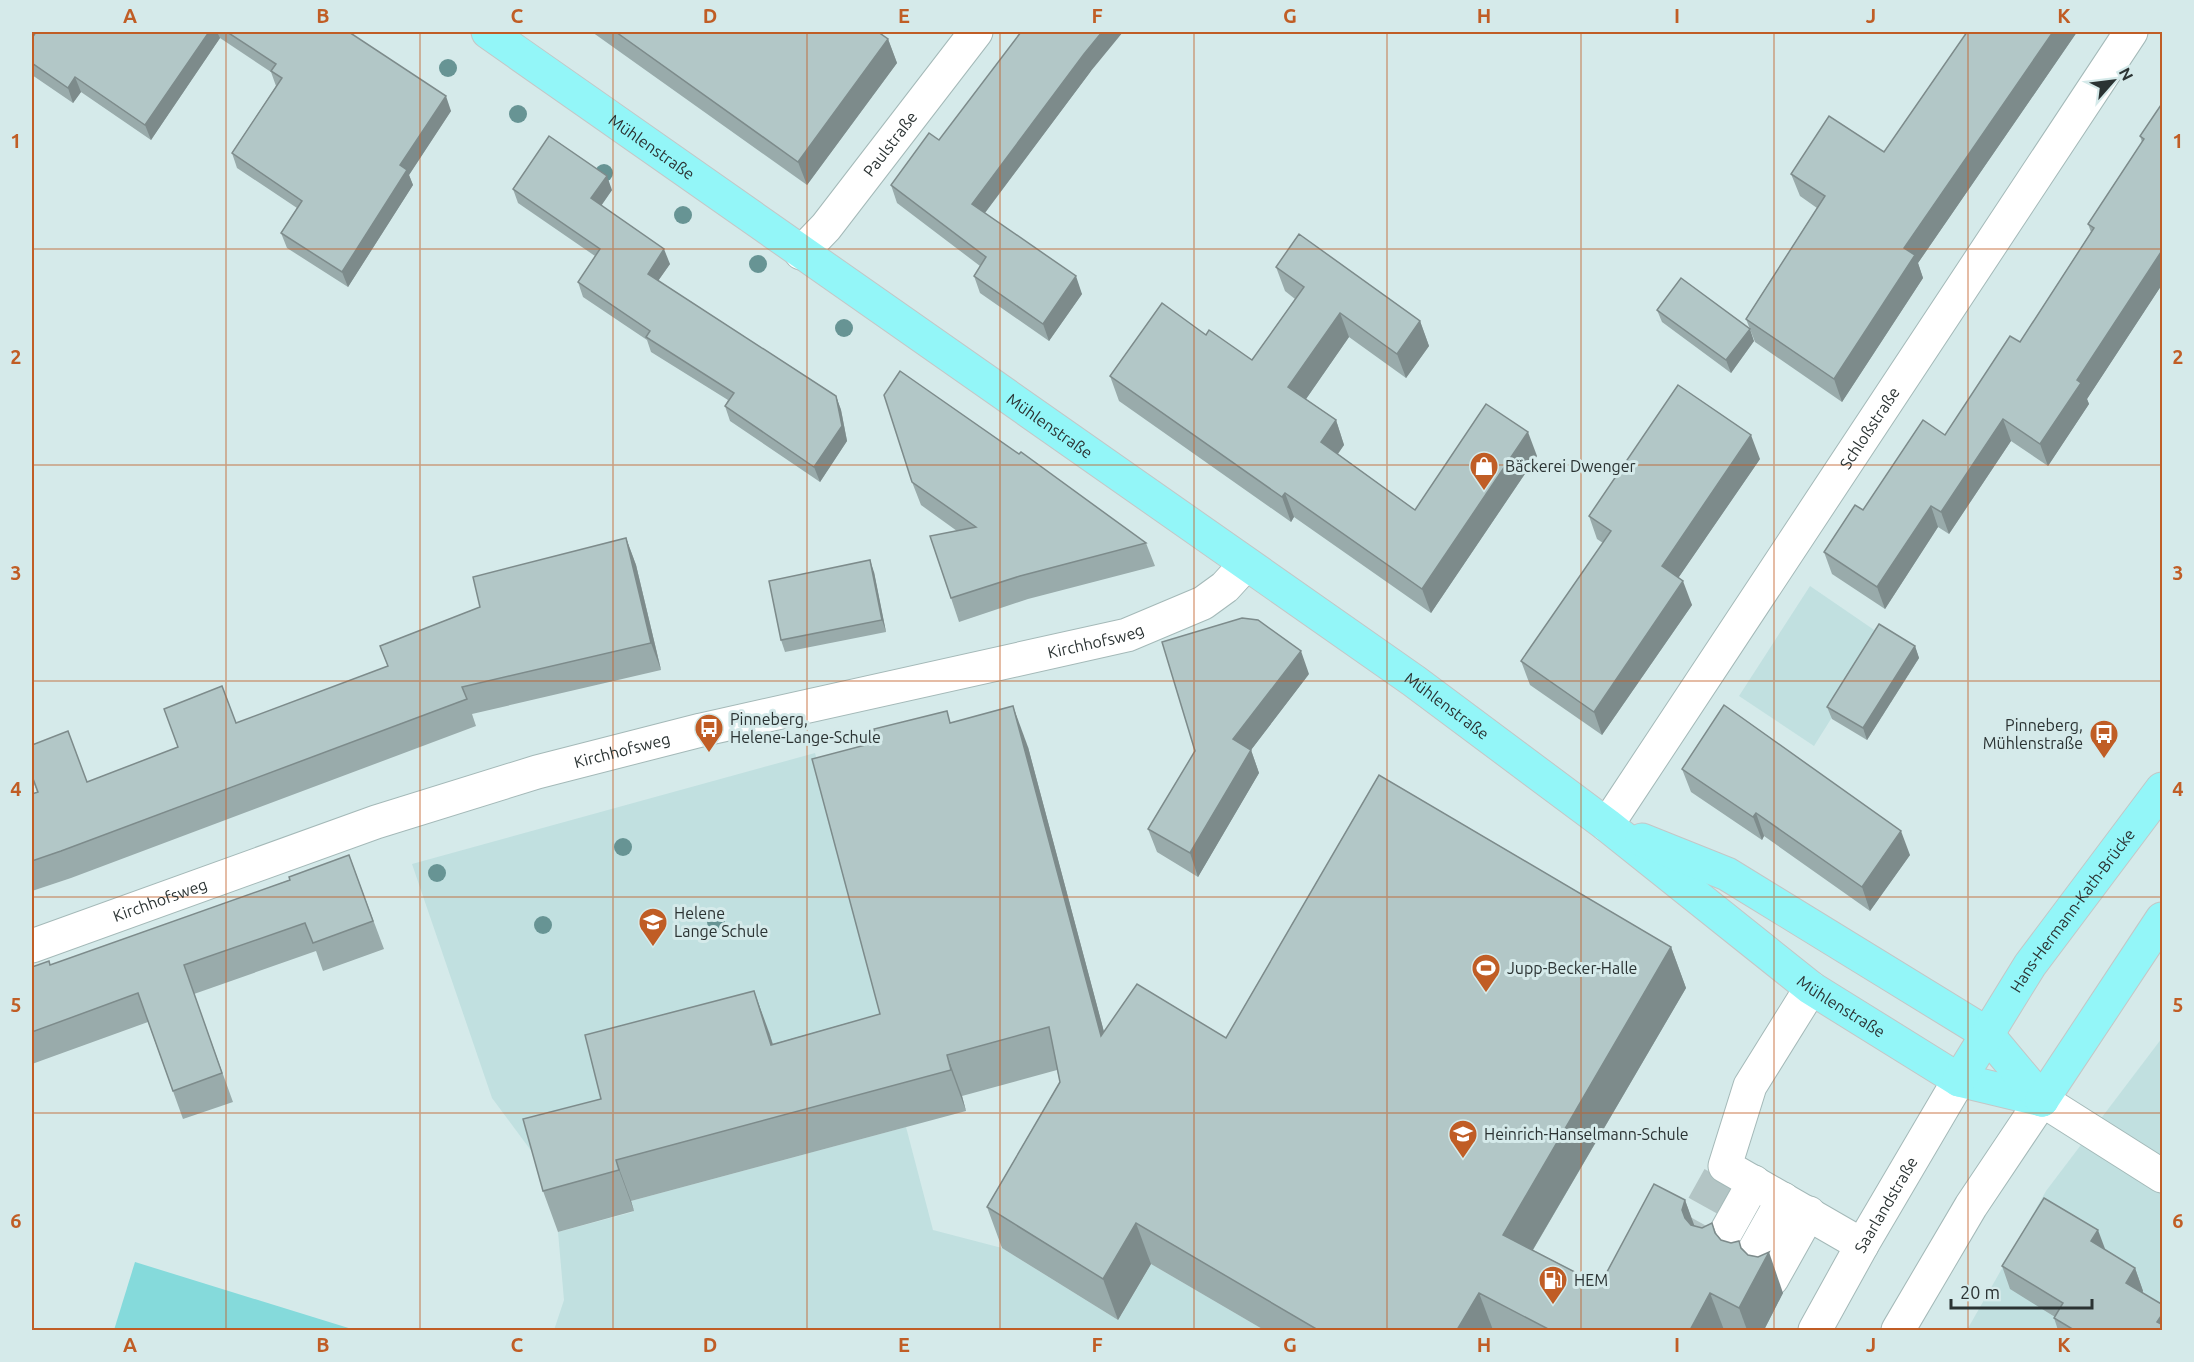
<svg xmlns="http://www.w3.org/2000/svg" width="2194" height="1362" font-family="Ubuntu,sans-serif">
  <style>
    .built { fill: #c1e0e0 }
    .green { fill: #85dadb }
    .lines { fill: none; stroke-linecap: round; stroke-linejoin: round }
    .minor-tunnel { stroke: #b3c5c5; stroke-width: 33; stroke-dasharray: 33 16; stroke-linecap: butt }
    .minor-casing { stroke: #a4b9b8; stroke-width: 35 }
    .major-casing { stroke: #c4c6c6; stroke-width: 35 }
    .minor { stroke: #fff; stroke-width: 33 }
    .major { stroke: #93f6f8; stroke-width: 33 }
    .tree { fill: #679494 }
    .wall { fill: #99abab }
    .shaded-wall { fill: #7d8b8b }
    .building { fill: #b2c7c7; stroke: #7d8b8b; stroke-width: 1.5 }
    .grid { fill: none; stroke: #c05d25; stroke-width: 1.5; stroke-opacity: 0.55 }
    .labels { text-anchor: middle; dominant-baseline: central; stroke-width: 6; stroke-linejoin: round; paint-order: stroke }
    .street-label { font-size: 16px; fill: #2b3333; stroke: #d5eaea }
    .poi-label { font-size: 16px; fill: #2b3333; stroke: #d5eaea; text-anchor: start }
    .neatline { fill: none; stroke: #c05d25; stroke-width: 2 }
    .grid-label { font-size: 20px; text-anchor: middle; font-weight: bold; fill: #c05d25 }
  </style>
  <rect width="100%" height="100%" fill="#d5eaea"/>
  <g class="built">
    <polygon points="1810,586 1883,636 1814,746 1739,696"/>
    <polygon points="815,753 895,1055 785,1086 769,1032 616,1140 538,1160 492,1098 412,864"/>
    <polygon points="2162,1038 2162,1330 1967,1330 2046,1191"/>
    <polygon points="906,1127 933,1230 1002,1248 1118,1320 1151,1264 1264,1330 554,1330 564,1300 558,1232 633,1212 631,1201"/>
  </g>
  <polygon class="green" points="135,1262 355,1330 114,1330"/>
  <g class="lines">
    <polyline class="minor-tunnel" points="1644,1330 1636,1327 1725,1166"/>
    <g class="minor-casing">
      <g id="minor">
        <path id="s1" d="M801,253l25,-26 150,-195"/>
        <path id="s2" d="M1607,825l524,-793"/>
        <path id="s3" d="M32,946l344,-124 161,-50 164,-42 426,-95 76,-32 22,-16 21,-23"/>
        <polyline points="1811,988 1750,1086 1725,1166 1862,1245"/>
        <polyline points="1716,1250 1754,1182"/>
        <polyline points="1746,1265 1783,1199"/>
        <polyline points="1772,1279 1809,1213"/>
        <path id="s4" d="M1815,1330l47,-85 97,-165"/>
        <polyline points="1898,1330 1971,1206 2042,1100 2162,1176"/>
      </g>
    </g>
    <g class="major-casing">
      <g id="major">
        <path id="s5" d="M488,32l926,649 193,144 204,163 148,92 83,20"/>
        <polyline points="1642,840 1727,874 1986,1033 2042,1100"/>
        <path id="s6" d="M1959,1080l71,-115 132,-176"/>
        <polyline points="2042,1100 2162,919"/>
      </g>
    </g>
    <use href="#minor" class="minor"/>
    <use href="#major" class="major"/>
  </g>
  <g class="tree">
    <circle cx="448" cy="68" r="9"/>
    <circle cx="518" cy="114" r="9"/>
    <circle cx="604" cy="173" r="9"/>
    <circle cx="683" cy="215" r="9"/>
    <circle cx="758" cy="264" r="9"/>
    <circle cx="844" cy="328" r="9"/>
    <circle cx="623" cy="847" r="9"/>
    <circle cx="437" cy="873" r="9"/>
    <circle cx="716" cy="922" r="9"/>
    <circle cx="543" cy="925" r="9"/>
  </g>
  <g class="wall">
    <polygon points="36,32 349,32 451,111 409,175 413,185 348,287 287,248 281,233 297,208 237,168 232,153 276,86 271,72 220,38 151,140 81,92 73,103 32,75 32,38"/>
    <polygon points="592,32 884,32 882,35 888,39 897,63 807,185"/>
    <polygon points="1967,32 2077,32 1918,263 1923,278 1842,402 1755,342 1746,319 1817,208 1800,196 1791,174 1884,152"/>
    <polygon points="1091,71 985,213 1082,294 1049,341 980,293 974,276 980,266 897,203 891,185 939,140"/>
    <polygon points="2163,102 2163,283 2087,399 2089,404 2048,466 2011,441 1949,534 1938,527 1885,609 1832,574 1824,552 1863,510 1945,435 2020,342 2091,232 2088,224 2142,142 2140,136"/>
    <polygon points="513,189 612,190 601,206 670,264 658,281 836,396 841,410 847,441 820,482 730,421 725,406 728,400 651,352 647,340 583,297 578,282 595,256 518,203"/>
    <polygon points="1276,267 1420,321 1429,346 1406,378 1349,337 1306,399 1336,420 1344,445 1338,454 1415,510 1537,456 1431,613 1294,517 1291,522 1119,401 1110,376 1206,335 1252,360 1295,299 1285,291"/>
    <polygon points="1657,310 1754,341 1731,373 1662,322"/>
    <polygon points="1760,459 1678,578 1692,605 1602,735 1530,685 1521,661 1603,543 1597,539 1589,516"/>
    <polygon points="912,482 1146,543 1155,566 1028,599 959,622 951,598 957,531 921,505"/>
    <polygon points="626,538 636,565 661,670 472,714 476,726 71,878 32,891 32,794 37,792 32,778 32,745 87,782 178,747 236,723 388,667 380,646 480,607"/>
    <polygon points="874,572 886,632 785,652 781,640"/>
    <polygon points="1915,646 1919,658 1867,740 1832,719 1827,707"/>
    <polygon points="1309,674 1251,750 1259,773 1198,877 1157,852 1148,829"/>
    <polygon points="952,722 1028,747 1104,1032 1226,1038 1671,947 1686,988 1533,1250 1600,1285 1685,1200 1694,1226 1702,1228 1712,1223 1717,1235 1721,1240 1742,1248 1783,1293 1764,1330 1264,1330 1151,1264 1118,1320 1002,1248 987,1207 1060,1082 1057,1070 962,1096 966,1111 631,1201 634,1211 558,1232 543,1191 601,1099 769,1032 773,1044 880,1014 877,742"/>
    <polygon points="1682,769 1910,855 1870,911 1764,836 1762,840 1691,792"/>
    <polygon points="349,855 384,949 323,971 316,951 194,994 233,1102 183,1119 148,1022 32,1064 32,967 51,965 290,880"/>
    <polygon points="2105,1250 2135,1268 2143,1291 2142,1293 2163,1330 2058,1330 2054,1318 2055,1317 2010,1289 2002,1266"/>
  </g>
  <g class="shaded-wall">
    <polygon points="209,32 217,32 220,38 151,140 145,125"/>
    <polygon points="1102,32 1123,32 1091,71 978,222 972,204 1084,54"/>
    <polygon points="2053,32 2077,32 1918,263 1923,278 1842,402 1834,379 1904,248"/>
    <polygon points="888,39 897,63 807,185 798,162"/>
    <polygon points="75,77 81,92 73,103 68,88"/>
    <polygon points="446,96 451,111 409,175 413,185 348,287 342,272 400,165"/>
    <polygon points="607,176 612,190 596,213 591,198"/>
    <polygon points="664,249 670,264 653,288 648,274"/>
    <polygon points="2163,249 2163,283 2087,399 2089,404 2048,466 2040,444 2077,380"/>
    <polygon points="1076,276 1082,294 1049,341 1043,324"/>
    <polygon points="1340,313 1349,337 1297,412 1288,387"/>
    <polygon points="1420,321 1429,346 1406,378 1397,354"/>
    <polygon points="1750,329 1754,341 1731,373 1726,360"/>
    <polygon points="836,396 841,410 847,441 820,482 814,467"/>
    <polygon points="2003,419 2011,441 1949,534 1941,512"/>
    <polygon points="1336,420 1344,445 1329,466 1321,442"/>
    <polygon points="1528,432 1537,456 1431,613 1422,589"/>
    <polygon points="1751,435 1760,459 1670,590 1662,566"/>
    <polygon points="1285,493 1294,517 1291,522 1282,497"/>
    <polygon points="1931,506 1938,527 1885,609 1877,587"/>
    <polygon points="626,538 636,565 661,670 651,643"/>
    <polygon points="870,560 874,572 886,632 882,620"/>
    <polygon points="1683,581 1692,605 1602,735 1594,712"/>
    <polygon points="1915,646 1919,658 1867,740 1863,728"/>
    <polygon points="1301,651 1309,674 1251,750 1259,773 1198,877 1190,853 1233,739"/>
    <polygon points="1013,706 1028,747 1116,1077 1101,1036"/>
    <polygon points="1756,813 1764,836 1762,840 1753,817"/>
    <polygon points="1901,831 1910,855 1870,911 1862,887"/>
    <polygon points="1671,947 1686,988 1518,1275 1503,1235"/>
    <polygon points="754,991 769,1032 785,1086 771,1045"/>
    <polygon points="947,1055 962,1096 966,1111 951,1070"/>
    <polygon points="616,1160 631,1201 634,1211 619,1170"/>
    <polygon points="1685,1200 1700,1241 1685,1218 1682,1210"/>
    <polygon points="1136,1223 1151,1264 1118,1320 1103,1279"/>
    <polygon points="2098,1230 2107,1254 2091,1241"/>
    <polygon points="1769,1252 1783,1293 1764,1330 1747,1330 1739,1308"/>
    <polygon points="2135,1268 2143,1291 2134,1306 2126,1283"/>
    <polygon points="1479,1293 1493,1330 1457,1330"/>
    <polygon points="1710,1293 1724,1330 1690,1330"/>
    <polygon points="2163,1313 2163,1330 2157,1322"/>
  </g>
  <g class="building">
    <polygon points="36,32 209,32 145,125 75,77 68,88 32,63 32,38"/>
    <polygon points="227,32 349,32 446,96 400,165 407,170 342,272 281,233 302,201 232,153 282,78 271,71 276,64"/>
    <polygon points="616,32 878,32 888,39 798,162"/>
    <polygon points="1021,32 1102,32 1084,54 972,204 1076,276 1043,324 974,276 986,257 891,185 929,133 939,140"/>
    <polygon points="1967,32 2053,32 1904,248 1915,255 1834,379 1746,319 1825,196 1791,174 1829,116 1884,152"/>
    <polygon points="2163,102 2163,249 2077,380 2081,383 2040,444 2003,419 1941,512 1931,506 1877,587 1824,552 1855,505 1863,510 1923,420 1945,435 2010,336 2020,342 2094,228 2088,224 2144,139 2140,136"/>
    <polygon points="549,136 607,176 591,198 664,249 648,274 836,396 842,426 814,467 725,406 734,393 646,337 650,331 578,282 600,249 513,189"/>
    <polygon points="1299,234 1420,321 1397,354 1340,313 1288,387 1336,420 1321,442 1415,510 1486,404 1528,432 1422,589 1285,493 1282,497 1110,376 1162,303 1206,335 1209,330 1252,360 1304,287 1276,267"/>
    <polygon points="1681,278 1750,329 1726,360 1657,310"/>
    <polygon points="900,371 1019,454 1021,452 1146,543 1020,576 951,598 930,536 976,527 912,482 884,395"/>
    <polygon points="1678,385 1751,435 1662,566 1683,581 1594,712 1521,661 1611,531 1589,516"/>
    <polygon points="626,538 651,643 462,687 467,699 61,851 32,861 32,794 38,792 32,776 32,745 68,731 87,782 178,747 164,709 222,686 236,723 388,666 380,646 480,607 473,577"/>
    <polygon points="870,560 882,620 781,640 769,581"/>
    <polygon points="1242,618 1258,620 1301,651 1233,739 1251,750 1190,853 1148,829 1195,751 1162,642"/>
    <polygon points="1879,624 1915,646 1863,728 1827,707"/>
    <polygon points="1724,705 1901,831 1862,887 1756,813 1753,817 1682,769"/>
    <polygon points="1013,706 1101,1036 1137,984 1226,1038 1379,775 1671,947 1503,1235 1600,1285 1654,1184 1685,1200 1682,1210 1685,1218 1691,1225 1702,1228 1712,1223 1715,1233 1721,1240 1731,1243 1739,1241 1741,1248 1748,1255 1758,1257 1769,1252 1739,1308 1710,1293 1690,1330 1550,1330 1479,1293 1457,1330 1318,1330 1136,1223 1103,1279 987,1207 1060,1082 1049,1027 947,1055 951,1070 616,1160 619,1170 543,1191 523,1119 601,1099 585,1035 754,991 771,1045 880,1014 812,759 877,742 874,729 947,711 950,723"/>
    <polygon points="349,855 373,921 313,943 305,923 184,965 222,1073 173,1091 138,993 32,1032 32,967 49,961 50,965 290,880 289,877"/>
    <polygon points="2044,1198 2098,1230 2091,1241 2135,1268 2126,1283 2163,1305 2163,1313 2157,1322 2163,1325 2163,1330 2074,1330 2054,1318 2063,1303 2002,1266"/>
  </g>
  <path class="grid" d="M226,32v1298M420,32v1298M613,32v1298M807,32v1298M1000,32v1298M1194,32v1298M1387,32v1298M1581,32v1298M1774,32v1298M1968,32v1298M32,249h2130M32,465h2130M32,681h2130M32,897h2130M32,1113h2130"/>
  <defs>
    <g id="shop-pin" transform="scale(1.5)"><path d="M0 17L-7.5 6A9.5 9.5 0 1 1 7.5 6Z" fill="#c05d25" stroke="#d5eaea"/><path d="M-5-2.5h2.3a2.7 3.5 0 0 1 5.4 0H5L5.5 6h-11ZM-1.5-2.5h3a1.5 2.3 0 0 0-3 0Z" fill="#fff"/></g>
    <g id="bus-pin" transform="scale(1.5)"><path d="M0 17L-7.5 6A9.5 9.5 0 1 1 7.5 6Z" fill="#c05d25" stroke="#d5eaea"/><path d="M-5-6H5V4H4V6H2V4H-2V6H-4V4H-5ZM-3.5-4V0h7V-4ZM-3.5 1.2v1.5H-2V1.2ZM2 1.2v1.5H3.5V1.2Z" fill="#fff"/></g>
    <g id="school-pin" transform="scale(1.5)"><path d="M0 17L-7.5 6A9.5 9.5 0 1 1 7.5 6Z" fill="#c05d25" stroke="#d5eaea"/><path d="M0-5L7-2L0 1L-7-2ZM-4 1L0 2.5L4 1V4Q0 6-4 4Z" fill="#fff"/></g>
    <g id="stadium-pin" transform="scale(1.5)"><path d="M0 17L-7.5 6A9.5 9.5 0 1 1 7.5 6Z" fill="#c05d25" stroke="#d5eaea"/><path d="M0-5a6.5 5 0 1 0 0 10a6.5 5 0 1 0 0-10ZM-3.5-1.8h7v3.6h-7Z" fill="#fff"/></g>
    <g id="fuel-pin" transform="scale(1.5)"><path d="M0 17L-7.5 6A9.5 9.5 0 1 1 7.5 6Z" fill="#c05d25" stroke="#d5eaea"/><path d="M-5.5-6h7V0h2V4h1.3V-2.5L3-4.5l.8-.8L6-3V5H2.5V1h-1V6h-7ZM-4.2-4.7v3.2H.2V-4.7Z" fill="#fff"/></g>
  </defs>
  <g fill-rule="evenodd">
    <use href="#shop-pin" x="1484" y="466"/>
    <use href="#bus-pin" x="709" y="728"/>
    <use href="#bus-pin" x="2104" y="734"/>
    <use href="#school-pin" x="653" y="922"/>
    <use href="#stadium-pin" x="1486" y="968"/>
    <use href="#school-pin" x="1463" y="1134"/>
    <use href="#fuel-pin" x="1553" y="1280"/>
  </g>
  <g class="labels">
    <g class="street-label">
      <text stroke="none"><textPath href="#s1" startOffset="141">Paulstraße</textPath></text>
      <text stroke="none"><textPath href="#s5" startOffset="200">Mühlenstraße</textPath></text>
      <text stroke="none"><textPath href="#s5" startOffset="686">Mühlenstraße</textPath></text>
      <text stroke="none"><textPath href="#s2" startOffset="476">Schloßstraße</textPath></text>
      <text stroke="none"><textPath href="#s3" startOffset="1108">Kirchhofsweg</textPath></text>
      <text stroke="none"><textPath href="#s5" startOffset="1172">Mühlenstraße</textPath></text>
      <text stroke="none"><textPath href="#s3" startOffset="622">Kirchhofsweg</textPath></text>
      <text stroke="none"><textPath href="#s3" startOffset="136">Kirchhofsweg</textPath></text>
      <text stroke="none"><textPath href="#s6" startOffset="204">Hans-Hermann-Kath-Brücke</textPath></text>
      <text stroke="none"><textPath href="#s5" startOffset="1668">Mühlenstraße</textPath></text>
      <text stroke="none"><textPath href="#s4" startOffset="144">Saarlandstraße</textPath></text>
    </g>
    <g class="poi-label">
      <text x="1505" y="466">Bäckerei Dwenger</text>
      <text x="730" y="719">Pinneberg,<tspan x="730" dy="18">Helene-Lange-Schule</tspan></text>
      <text x="2083" y="725" text-anchor="end">Pinneberg,<tspan x="2083" dy="18">Mühlenstraße</tspan></text>
      <text x="674" y="913">Helene<tspan x="674" dy="18">Lange Schule</tspan></text>
      <text x="1507" y="968">Jupp-Becker-Halle</text>
      <text x="1484" y="1134">Heinrich-Hanselmann-Schule</text>
      <text x="1574" y="1280">HEM</text>
    </g>
  </g>
  <rect width="2194" height="1362" fill="none" stroke="#d5eaea" stroke-width="66"/>
  <g transform="translate(2113 81) rotate(62)" stroke="#d5eaea" stroke-width="4.5" paint-order="stroke">
  <path d="M0-4.5L10 22L0 15L-10 22Z" fill="#2b3333"/>
  <text y="-9" font-size="16" font-weight="bold" text-anchor="middle" fill="#2b3333">N</text>
  </g>
  <path d="M1951 1299v9h141v-9" fill="none" stroke="#2b3333" stroke-width="3"/>
  <text x="1960" y="1299" font-size="18" fill="#2b3333" stroke="#d5eaea" stroke-width="4.5" paint-order="stroke">20 m</text>
  <rect x="33" y="33" width="2128" height="1296" class="neatline"/>
  <g class="grid-label">
    <text x="130" y="23">A</text>
    <text x="323" y="23">B</text>
    <text x="517" y="23">C</text>
    <text x="710" y="23">D</text>
    <text x="904" y="23">E</text>
    <text x="1097" y="23">F</text>
    <text x="1290" y="23">G</text>
    <text x="1484" y="23">H</text>
    <text x="1677" y="23">I</text>
    <text x="1871" y="23">J</text>
    <text x="2064" y="23">K</text>
    <text x="16" y="148">1</text>
    <text x="2178" y="148">1</text>
    <text x="16" y="364">2</text>
    <text x="2178" y="364">2</text>
    <text x="16" y="580">3</text>
    <text x="2178" y="580">3</text>
    <text x="16" y="796">4</text>
    <text x="2178" y="796">4</text>
    <text x="16" y="1012">5</text>
    <text x="2178" y="1012">5</text>
    <text x="16" y="1228">6</text>
    <text x="2178" y="1228">6</text>
    <text x="130" y="1352">A</text>
    <text x="323" y="1352">B</text>
    <text x="517" y="1352">C</text>
    <text x="710" y="1352">D</text>
    <text x="904" y="1352">E</text>
    <text x="1097" y="1352">F</text>
    <text x="1290" y="1352">G</text>
    <text x="1484" y="1352">H</text>
    <text x="1677" y="1352">I</text>
    <text x="1871" y="1352">J</text>
    <text x="2064" y="1352">K</text>
  </g>
</svg>
